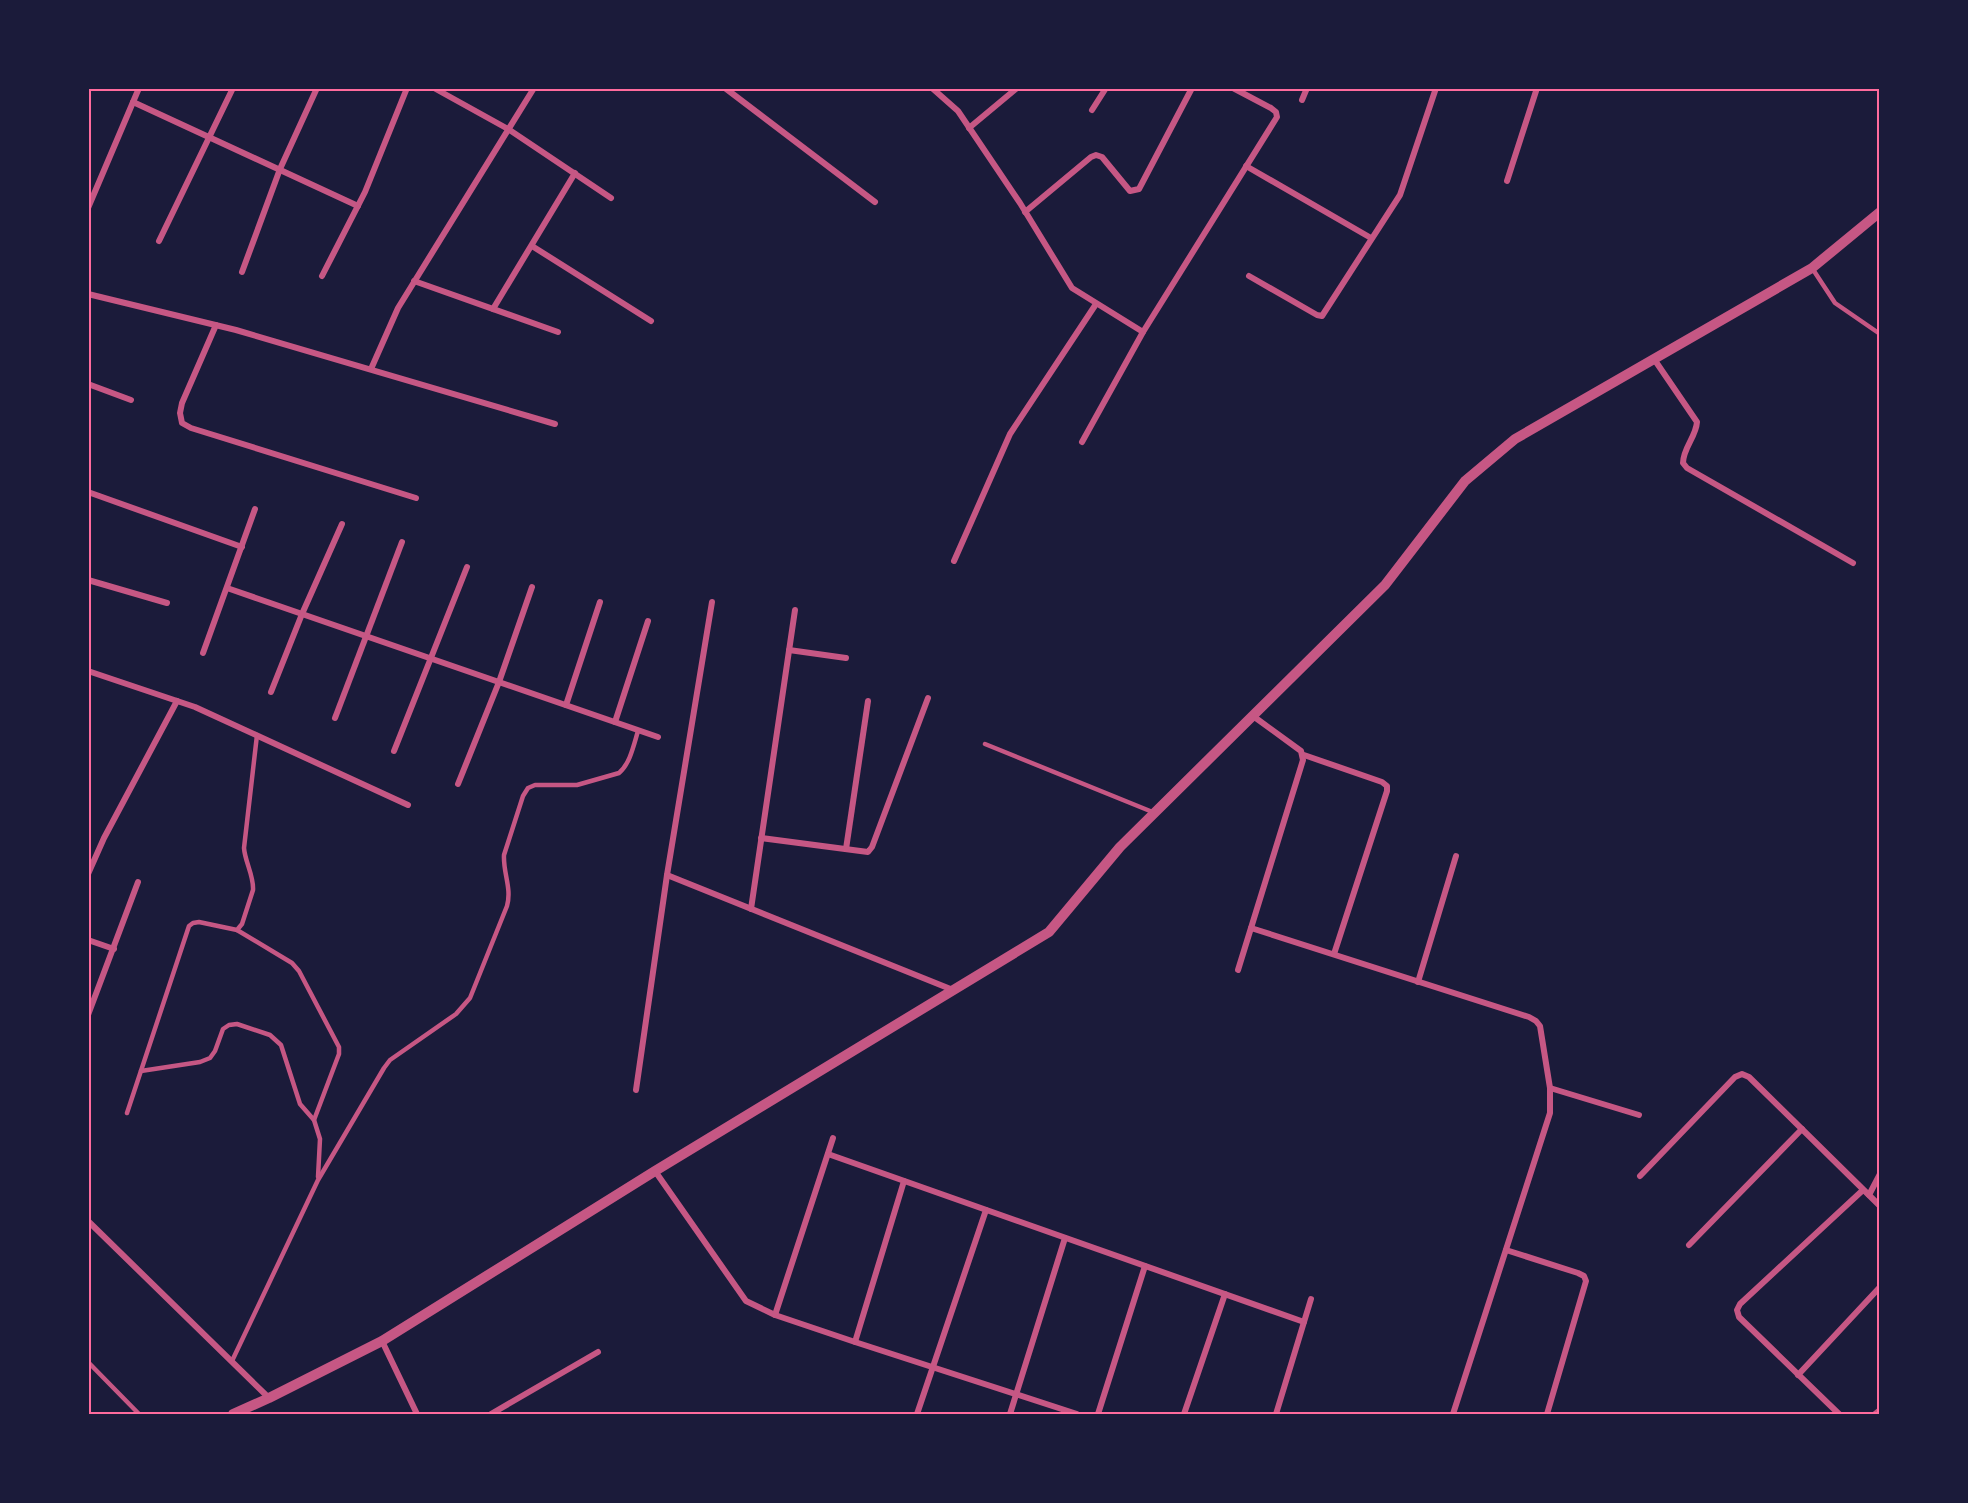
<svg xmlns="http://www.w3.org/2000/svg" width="1968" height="1503" font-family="'Work Sans',sans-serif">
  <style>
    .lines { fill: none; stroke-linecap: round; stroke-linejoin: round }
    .service { stroke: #c65784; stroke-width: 4.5 }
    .minor { stroke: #c65784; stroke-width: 6 }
    .tertiary { stroke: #c65784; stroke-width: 10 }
    .neatline { fill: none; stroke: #ff6b9d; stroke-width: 2 }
  </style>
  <rect width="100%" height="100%" fill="#1b1b3a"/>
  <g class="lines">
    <g class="service">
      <polyline points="1812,268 1835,303 1880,334"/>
      <polyline points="985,744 1155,813"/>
      <polyline points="237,930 292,963 299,971 339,1047 339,1054 314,1120"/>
      <polyline points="141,1071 200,1062 210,1058 215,1051 223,1029 229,1025 237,1024 270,1035 281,1045 300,1104 314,1120 320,1139 318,1177"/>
      <path d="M127,1113l62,-187 4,-3 6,-1 38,8 5,-6 11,-34c1,-14 -8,-28 -9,-42l13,-113"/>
      <path d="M232,1361l86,-181 66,-112 6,-8 66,-46 14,-16 37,-92c5,-18 -4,-33 -3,-51l19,-59 5,-8 7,-3h42l42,-12c11,-9 15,-29 19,-42"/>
      <polyline points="88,1362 139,1414"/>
    </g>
    <g class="minor">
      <polyline points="434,88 508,129 611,198"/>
      <polyline points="725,88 875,202"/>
      <polyline points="932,88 958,111 1020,203 1072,288 1143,332"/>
      <polyline points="1302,100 1307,88"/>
      <polyline points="133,102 358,206"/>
      <polyline points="1092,110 1106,88"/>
      <polyline points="969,128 1017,88"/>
      <polyline points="1246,166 1371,238"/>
      <polyline points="1507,181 1537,88"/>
      <polyline points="88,208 139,88"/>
      <polyline points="1025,212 1091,157 1096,155 1102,157 1130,191 1139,189 1192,88"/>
      <polyline points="159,241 233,88"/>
      <polyline points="532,246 651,321"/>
      <polyline points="242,272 280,169 317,88"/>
      <polyline points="322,276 365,192 407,88"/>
      <polyline points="1249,276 1317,315 1322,316 1400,195 1436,88"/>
      <polyline points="414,281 558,332"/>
      <polyline points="88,294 236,330 555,424"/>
      <polyline points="493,309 575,173"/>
      <polyline points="216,325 182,403 180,413 182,423 191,428 416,498"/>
      <path d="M1654,359l43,63c-1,15 -14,26 -14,41l4,5 166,95"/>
      <polyline points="371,369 398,308 534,88"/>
      <polyline points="88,384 131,400"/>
      <polyline points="1082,442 1143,332 1277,117 1276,112 1271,108 1233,88"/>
      <polyline points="88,492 242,547"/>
      <polyline points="954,561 1010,434 1096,304"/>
      <polyline points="88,580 167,603"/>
      <polyline points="227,588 658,737"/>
      <polyline points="789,650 846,658"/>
      <polyline points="203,653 255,509"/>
      <polyline points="88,671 195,707 408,805"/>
      <polyline points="271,692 302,614 342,524"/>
      <polyline points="566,705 600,602"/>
      <polyline points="335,718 402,542"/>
      <polyline points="615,722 648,621"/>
      <polyline points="394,751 467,567"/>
      <polyline points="1304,755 1382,782 1387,786 1387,791 1334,954"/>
      <polyline points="458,784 499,682 532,587"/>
      <polyline points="761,838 868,852 872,847 928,698"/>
      <polyline points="846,849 868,701"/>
      <polyline points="88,874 104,838 177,701"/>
      <polyline points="667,875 953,990"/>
      <polyline points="751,909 795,610"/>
      <polyline points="1251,928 1529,1017 1536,1021 1540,1026 1550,1088 1550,1113 1453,1414"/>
      <polyline points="88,940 114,949"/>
      <polyline points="1238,970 1303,760 1301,751 1253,716"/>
      <polyline points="1418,982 1456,856"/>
      <polyline points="88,1015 138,882"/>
      <polyline points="1550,1088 1639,1115"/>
      <polyline points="636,1090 667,875 712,602"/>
      <polyline points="828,1154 1304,1322"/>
      <polyline points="655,1171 746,1301 775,1315 855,1342 1077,1414"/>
      <polyline points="1640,1176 1735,1077 1742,1074 1749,1077 1880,1206"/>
      <polyline points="1869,1195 1880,1174"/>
      <polyline points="88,1221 269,1398"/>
      <polyline points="1689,1245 1802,1129"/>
      <polyline points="1506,1250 1578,1273 1584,1276 1586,1281 1547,1414"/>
      <polyline points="775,1315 833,1138"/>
      <polyline points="382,1341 417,1414"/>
      <polyline points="855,1342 904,1181"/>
      <polyline points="1798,1375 1880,1287"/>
      <polyline points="491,1414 598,1352"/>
      <polyline points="917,1414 986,1210"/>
      <polyline points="1010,1414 1065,1238"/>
      <polyline points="1098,1414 1145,1266"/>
      <polyline points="1184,1414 1225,1294"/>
      <polyline points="1276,1414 1311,1299"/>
      <polyline points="1839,1414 1739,1317 1737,1310 1740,1304 1863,1190"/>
      <polyline points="1875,1414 1880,1410"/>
    </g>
    <polyline class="tertiary" points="233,1414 269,1398 382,1341 655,1171 1049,932 1120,847 1385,585 1465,481 1515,439 1812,268 1880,212"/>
  </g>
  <rect width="1968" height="1503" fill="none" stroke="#1b1b3a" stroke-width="180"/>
  <rect x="90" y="90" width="1788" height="1323" class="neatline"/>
</svg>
